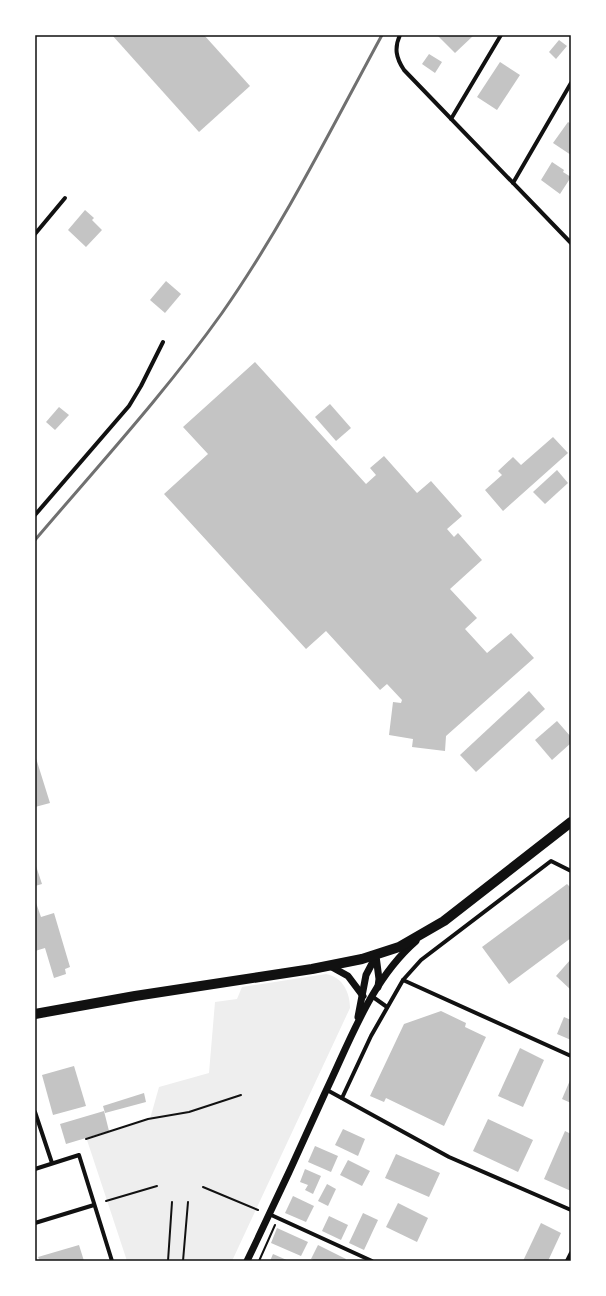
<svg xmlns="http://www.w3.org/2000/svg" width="606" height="1296" font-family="'Alegreya Sans',sans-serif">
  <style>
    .green { fill: #eee }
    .building { fill: #c4c4c4 }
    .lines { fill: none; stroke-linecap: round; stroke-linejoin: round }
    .path { stroke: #111; stroke-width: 2 }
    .minor { stroke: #111; stroke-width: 4 }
    .tertiary { stroke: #111; stroke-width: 7 }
    .primary { stroke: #111; stroke-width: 10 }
    .rail { stroke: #707070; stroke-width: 3 }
    .neatline { fill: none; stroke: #111; stroke-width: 1.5 }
  </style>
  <rect width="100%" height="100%" fill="#fff"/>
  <path class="green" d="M326,974c17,3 24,19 24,34l-118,253h-105l-40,-121 63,-21 9,-32 50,-14 6,-71 22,-3 5,-12z"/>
  <g class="building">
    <polygon points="112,35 204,35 250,86 199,132"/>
    <polygon points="440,35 474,35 455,53 438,36"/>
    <polygon points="559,40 567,46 556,59 549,52"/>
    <polygon points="429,54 442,62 435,73 422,64"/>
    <polygon points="500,62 520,75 497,110 477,97"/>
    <polygon points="568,122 571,124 571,155 553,143"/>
    <polygon points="552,162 564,170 563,172 571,177 560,194 541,180"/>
    <polygon points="85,210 94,218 92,220 102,230 86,247 68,230"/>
    <polygon points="166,281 181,294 165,313 150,300"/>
    <polygon points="255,362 366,484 376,475 370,468 384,456 417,493 431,481 462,516 447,529 454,537 458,533 482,560 450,589 477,618 465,629 487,653 511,633 534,658 446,736 445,751 412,747 413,739 389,735 393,702 401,703 402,700 387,684 380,690 326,631 306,649 164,494 208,454 183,427"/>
    <polygon points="330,404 351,428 336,441 315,417"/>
    <polygon points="59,407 69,415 55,430 46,422"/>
    <polygon points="553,437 568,453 503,511 485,490 502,475 498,471 513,457 521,465"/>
    <polygon points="557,470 568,483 545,504 533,492"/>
    <polygon points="529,691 545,709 476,772 460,755"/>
    <polygon points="557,721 571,737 571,743 552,760 535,740"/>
    <polygon points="35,755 50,803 35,807"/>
    <polygon points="35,863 42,884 35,886"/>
    <polygon points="567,884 571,888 571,938 509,984 482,947"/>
    <polygon points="35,900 41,917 54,913 70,967 65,969 66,974 54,978 45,948 35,951"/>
    <polygon points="571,959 571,990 556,976"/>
    <polygon points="441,1011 466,1023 465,1027 486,1037 444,1126 386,1098 384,1102 370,1096 404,1024"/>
    <polygon points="564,1017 571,1020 571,1040 557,1034"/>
    <polygon points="520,1048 544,1060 523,1107 498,1096"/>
    <polygon points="74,1066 86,1106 53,1115 42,1075"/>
    <polygon points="571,1078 571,1103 562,1099"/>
    <polygon points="144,1093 146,1102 105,1113 103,1106"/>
    <polygon points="104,1111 109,1131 66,1144 60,1124"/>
    <polygon points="488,1119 533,1140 518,1172 473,1151"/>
    <polygon points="343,1129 365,1139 358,1156 335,1145"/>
    <polygon points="565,1131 571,1134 571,1191 544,1179"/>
    <polygon points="315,1146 338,1156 331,1172 308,1162"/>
    <polygon points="396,1154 440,1173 429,1197 385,1178"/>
    <polygon points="348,1160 370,1171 362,1186 340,1175"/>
    <polygon points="305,1169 321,1176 313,1194 305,1190 308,1185 300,1182"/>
    <polygon points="327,1184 336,1189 328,1206 318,1201"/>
    <polygon points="293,1196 314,1206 306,1222 285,1213"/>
    <polygon points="398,1203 428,1218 417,1242 386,1227"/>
    <polygon points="363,1213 378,1220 364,1250 349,1243"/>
    <polygon points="329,1216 348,1225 341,1240 322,1231"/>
    <polygon points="541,1223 561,1233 548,1261 523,1261"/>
    <polygon points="277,1228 308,1242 301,1256 271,1243"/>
    <polygon points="79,1245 84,1261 40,1261 38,1257"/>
    <polygon points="318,1245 346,1259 345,1261 316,1261 311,1259"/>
    <polygon points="273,1254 289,1261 270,1261"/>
  </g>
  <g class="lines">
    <g class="path">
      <polyline points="86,1139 148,1119 189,1112 241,1095"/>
      <polyline points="203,1187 258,1210"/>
      <polyline points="106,1201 157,1186"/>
      <polyline points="168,1261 172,1202"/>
      <polyline points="183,1261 188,1202"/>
      <polyline points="259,1261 275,1225"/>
    </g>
    <g class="minor">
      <path d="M400,35c-6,13 -4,23 4,35l167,173"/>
      <polyline points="451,119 501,35"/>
      <polyline points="513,183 571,83"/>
      <polyline points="35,234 65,198"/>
      <polyline points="35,515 129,406 141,386 163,342"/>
      <polyline points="403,980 421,960 551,861 571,871"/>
      <polyline points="373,997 387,1007"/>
      <polyline points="327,1090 449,1157 571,1210"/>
      <polyline points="342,1098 371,1036 403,980 571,1056"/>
      <polyline points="35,1112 52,1163"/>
      <polyline points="35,1169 79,1155 112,1261"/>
      <polyline points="269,1214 372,1261"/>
      <polyline points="35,1223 94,1205"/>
      <polyline points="567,1261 571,1253"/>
    </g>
    <g class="tertiary">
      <polyline points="376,956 379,979 378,987"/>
      <polyline points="330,966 348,976 363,996"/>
      <polyline points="358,1017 366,975 376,956"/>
      <path d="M247,1261c27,-56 53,-112 78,-168 25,-52 46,-113 91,-152"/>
    </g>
    <polyline class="primary" points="35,1014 135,996 312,969 362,959 399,947 444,921 571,822"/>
    <path class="rail" d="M35,540c63,-74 130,-147 187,-227 61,-87 109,-184 160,-278"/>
  </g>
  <rect width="606" height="1296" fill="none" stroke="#ffffff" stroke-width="72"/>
  <rect x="36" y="36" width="534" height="1224" class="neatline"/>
</svg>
